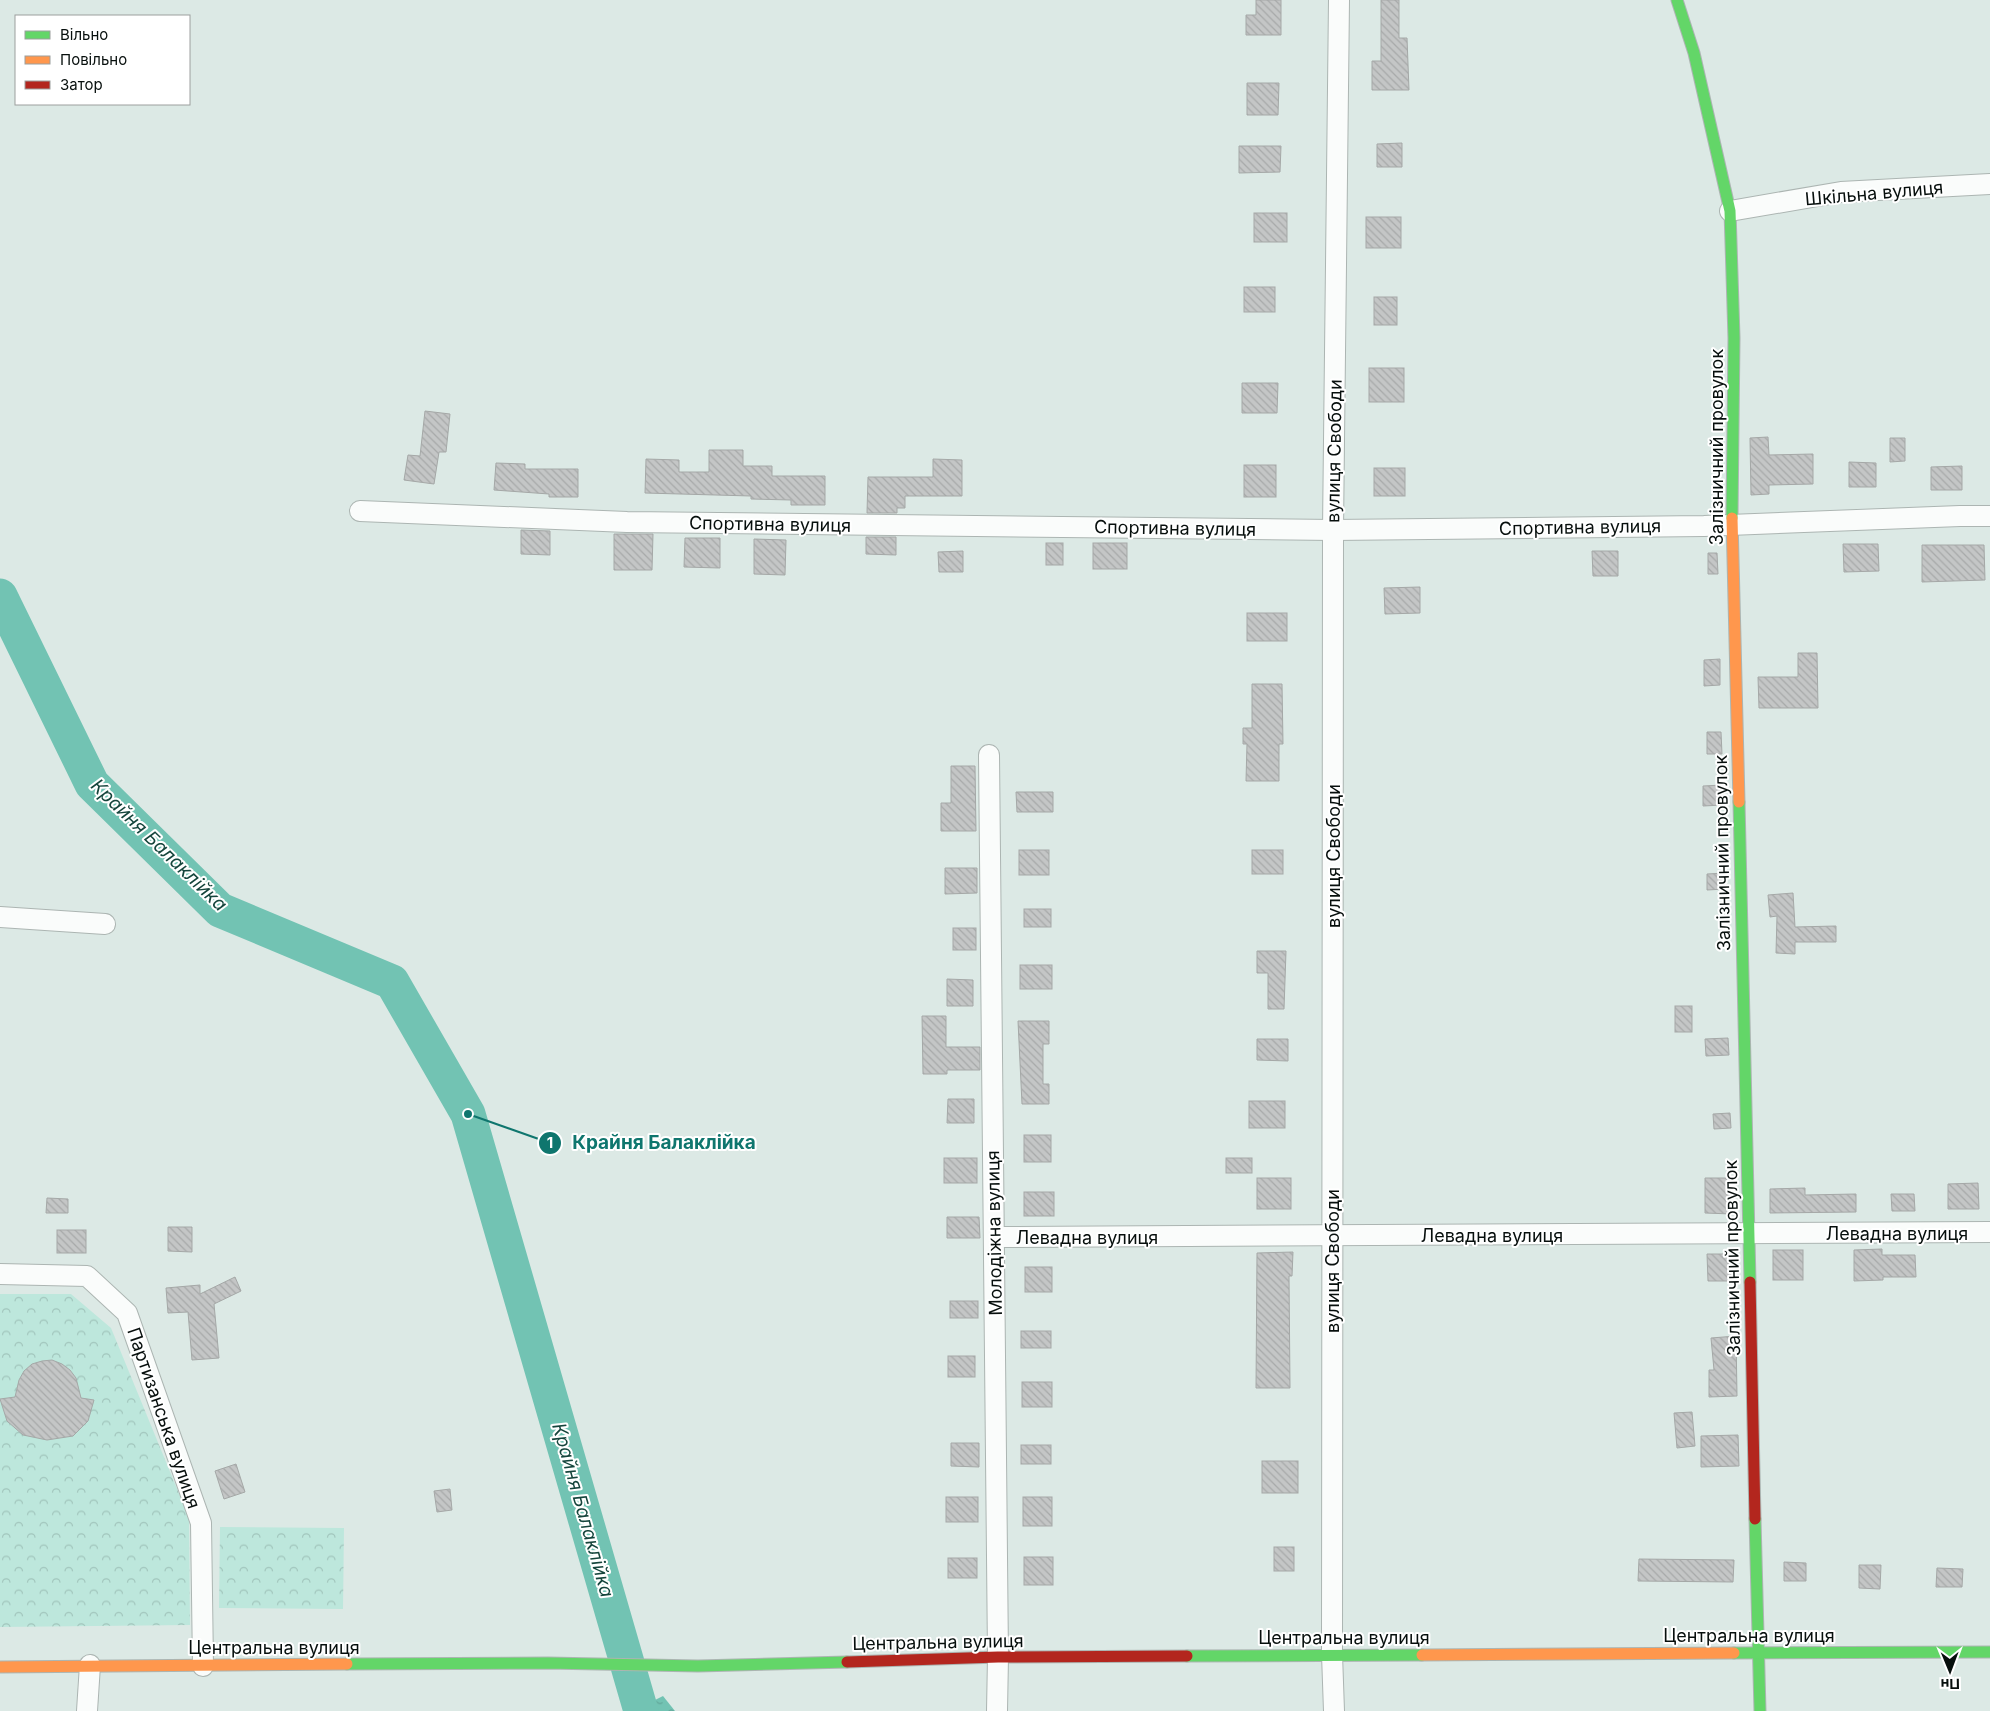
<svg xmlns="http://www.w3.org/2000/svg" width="1990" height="1711" font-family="Inter,sans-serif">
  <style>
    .park { fill: url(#park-crowns) }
    .water { fill: url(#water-ripples) }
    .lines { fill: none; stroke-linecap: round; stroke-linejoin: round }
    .river { stroke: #72c3b3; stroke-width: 35 }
    .building { fill: url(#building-back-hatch); stroke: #a5a8a7 }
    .street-casing { stroke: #acb5b2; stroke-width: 22 }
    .fast-casing { stroke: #acb5b2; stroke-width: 13 }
    .slow-casing { stroke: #acb5b2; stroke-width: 13 }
    .jam-casing { stroke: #acb5b2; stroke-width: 13 }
    .street { stroke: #fafcfb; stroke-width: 20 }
    .fast { stroke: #63d668; stroke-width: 11 }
    .slow { stroke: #ff974d; stroke-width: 11 }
    .jam { stroke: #b3261e; stroke-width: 11 }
    .labels { text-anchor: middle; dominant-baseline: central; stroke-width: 4; stroke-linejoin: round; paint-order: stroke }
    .street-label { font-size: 18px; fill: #070f0d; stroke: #fff }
    .water-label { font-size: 19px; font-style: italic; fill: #15453c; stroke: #fff }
    .leader { fill: none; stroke: #0f766e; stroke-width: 2 }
    .callout-dot { fill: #0f766e; stroke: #fff; stroke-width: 2 }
    .mark-label { font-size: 15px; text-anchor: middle; font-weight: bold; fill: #fff }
    .callout-label { font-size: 19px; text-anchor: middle; font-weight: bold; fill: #0f766e; stroke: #fff; stroke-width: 4; stroke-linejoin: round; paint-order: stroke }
  </style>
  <defs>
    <pattern id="park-crowns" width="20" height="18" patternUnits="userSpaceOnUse" patternTransform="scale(1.25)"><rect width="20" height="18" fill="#bde7dc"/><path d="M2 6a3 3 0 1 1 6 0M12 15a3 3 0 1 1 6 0" fill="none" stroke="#a1c5bc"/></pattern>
    <pattern id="water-ripples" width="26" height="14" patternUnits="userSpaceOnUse" patternTransform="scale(1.25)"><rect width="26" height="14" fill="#72c3b3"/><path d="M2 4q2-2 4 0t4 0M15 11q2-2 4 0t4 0" fill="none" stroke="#61a699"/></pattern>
    <pattern id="building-back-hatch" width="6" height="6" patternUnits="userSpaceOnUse" patternTransform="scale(1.25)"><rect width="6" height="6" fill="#c4c6c6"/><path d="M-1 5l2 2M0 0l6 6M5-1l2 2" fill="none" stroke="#a7a9a9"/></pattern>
  </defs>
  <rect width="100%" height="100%" fill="#dce9e5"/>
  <g class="park">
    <polygon points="0,1294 71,1294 111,1328 189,1518 190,1625 0,1627"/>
    <polygon points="220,1527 344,1528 343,1609 219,1608"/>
  </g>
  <polygon class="water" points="663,1696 675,1711 633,1711"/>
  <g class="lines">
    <polyline class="river" points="0,596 92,784 220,910 392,982 468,1114 641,1711"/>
  </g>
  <g class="building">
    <polygon points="1256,0 1281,0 1281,35 1246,35 1246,15 1256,15"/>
    <polygon points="1381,0 1399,0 1399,38 1407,38 1409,90 1372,90 1372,61 1381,61"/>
    <polygon points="1247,83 1279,83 1278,115 1247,115"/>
    <polygon points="1402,143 1402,167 1377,167 1377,144"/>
    <polygon points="1239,146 1281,146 1280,172 1239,173"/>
    <rect x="1254" y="213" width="33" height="29"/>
    <rect x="1366" y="217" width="35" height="31"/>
    <rect x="1244" y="287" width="31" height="25"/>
    <rect x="1374" y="297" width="23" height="28"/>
    <rect x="1369" y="368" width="35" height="34"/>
    <polygon points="1242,383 1278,383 1277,413 1242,413"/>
    <polygon points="425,411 450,414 446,452 439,452 434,484 404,480 408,455 420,456"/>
    <polygon points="1768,437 1769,455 1813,454 1813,484 1769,485 1769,494 1751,495 1750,438"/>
    <polygon points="1890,438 1905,438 1905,461 1890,462"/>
    <polygon points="709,450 743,450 743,466 772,466 772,476 825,476 825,505 791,505 791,500 751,499 751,496 645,493 646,459 679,460 679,472 709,472"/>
    <polygon points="933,459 962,460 962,496 905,496 905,508 897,508 897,513 867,513 868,477 933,477"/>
    <polygon points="1849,462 1876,463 1876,487 1849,487"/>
    <polygon points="496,463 525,464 525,469 578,469 578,497 549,497 549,494 494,490"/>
    <rect x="1244" y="465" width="32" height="32"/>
    <polygon points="1962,466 1962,490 1931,490 1931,467"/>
    <rect x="1374" y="468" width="31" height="28"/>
    <polygon points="521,530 550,531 550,555 521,554"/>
    <polygon points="614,534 653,534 652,570 614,570"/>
    <polygon points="866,537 896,537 896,555 866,554"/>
    <polygon points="685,538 720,538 720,568 684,567"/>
    <polygon points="754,539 786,540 785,575 754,574"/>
    <rect x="1046" y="543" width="17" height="22"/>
    <rect x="1093" y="543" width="34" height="26"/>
    <polygon points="1843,544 1878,544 1879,571 1844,572"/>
    <polygon points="1922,545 1984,545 1985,580 1922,582"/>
    <polygon points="963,551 963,572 939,572 938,552"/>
    <polygon points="1592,551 1618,551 1618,576 1593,576"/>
    <polygon points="1708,553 1717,553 1718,574 1708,574"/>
    <polygon points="1420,587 1420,613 1385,614 1384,588"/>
    <rect x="1247" y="613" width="40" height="28"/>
    <polygon points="1798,653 1817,653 1818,708 1759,708 1758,677 1798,677"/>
    <polygon points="1720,659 1720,685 1704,686 1704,660"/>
    <polygon points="1252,684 1282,684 1283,744 1279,744 1279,781 1246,781 1247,744 1243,744 1243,728 1252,728"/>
    <polygon points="1707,732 1721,732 1722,754 1707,754"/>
    <polygon points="951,766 975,766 976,831 941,831 941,803 951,803"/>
    <polygon points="1723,785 1723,805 1703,806 1703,786"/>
    <polygon points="1016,792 1053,792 1053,812 1017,812"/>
    <rect x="1019" y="850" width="30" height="25"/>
    <rect x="1252" y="850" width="31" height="24"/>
    <polygon points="945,868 977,868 977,893 945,894"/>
    <polygon points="1725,873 1725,889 1707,890 1707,874"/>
    <polygon points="1793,893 1795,927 1836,926 1836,942 1795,942 1795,954 1776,953 1777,916 1770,917 1768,895"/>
    <rect x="1024" y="909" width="27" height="18"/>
    <rect x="953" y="928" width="23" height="22"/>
    <polygon points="1257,951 1286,951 1284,1009 1268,1009 1268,973 1257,973"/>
    <rect x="1020" y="965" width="32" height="24"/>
    <polygon points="947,979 973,980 973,1006 947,1006"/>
    <rect x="1675" y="1006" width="17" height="26"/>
    <polygon points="922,1016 946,1016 946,1047 980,1047 980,1070 947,1070 947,1074 923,1074"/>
    <polygon points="1018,1021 1049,1021 1049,1044 1043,1044 1043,1084 1049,1084 1049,1104 1022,1104"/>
    <polygon points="1728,1038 1729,1055 1706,1056 1705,1039"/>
    <polygon points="1257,1039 1288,1039 1288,1061 1257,1060"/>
    <polygon points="948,1099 974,1099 974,1123 947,1123"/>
    <rect x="1249" y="1101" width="36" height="27"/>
    <polygon points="1730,1113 1731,1128 1714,1129 1713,1114"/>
    <rect x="1024" y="1135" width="27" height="27"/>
    <rect x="944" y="1158" width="33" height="25"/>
    <rect x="1226" y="1158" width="26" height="15"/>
    <rect x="1257" y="1178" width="34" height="31"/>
    <polygon points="1705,1178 1732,1178 1732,1214 1705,1213"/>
    <polygon points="1978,1183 1979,1209 1948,1209 1948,1184"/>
    <polygon points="1805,1188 1805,1195 1856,1194 1856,1212 1770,1213 1770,1189"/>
    <rect x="1024" y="1192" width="30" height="24"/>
    <polygon points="1891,1194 1914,1194 1915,1211 1892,1211"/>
    <polygon points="47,1198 68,1199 68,1213 46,1213"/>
    <polygon points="947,1217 979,1217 980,1238 947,1238"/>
    <polygon points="168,1227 192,1227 192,1252 168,1251"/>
    <rect x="57" y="1230" width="29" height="23"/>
    <polygon points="1882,1249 1882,1255 1915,1255 1916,1277 1883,1277 1883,1280 1854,1281 1854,1250"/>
    <rect x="1773" y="1250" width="30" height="30"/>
    <polygon points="1293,1252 1292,1276 1289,1276 1290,1388 1256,1388 1257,1253"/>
    <polygon points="1707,1254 1734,1254 1734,1281 1708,1281"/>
    <rect x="1025" y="1267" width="27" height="25"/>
    <polygon points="235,1277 241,1291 214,1304 219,1358 192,1360 188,1312 168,1313 166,1288 200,1285 200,1294"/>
    <rect x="950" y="1301" width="28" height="17"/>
    <rect x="1021" y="1331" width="30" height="17"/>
    <polygon points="1736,1336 1737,1396 1709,1397 1709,1370 1714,1370 1711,1338"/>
    <rect x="948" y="1356" width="27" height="21"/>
    <polygon points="52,1360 62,1364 70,1370 76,1378 81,1398 94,1400 88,1421 73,1436 47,1440 23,1435 7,1421 0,1399 15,1397 19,1380 24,1371 32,1364 42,1361"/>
    <rect x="1022" y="1382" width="30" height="25"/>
    <polygon points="1692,1412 1695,1446 1677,1448 1674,1413"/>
    <polygon points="1738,1435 1739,1466 1701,1467 1701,1436"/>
    <polygon points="951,1443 979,1443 979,1467 951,1466"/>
    <rect x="1021" y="1445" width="30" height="19"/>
    <rect x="1262" y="1461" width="36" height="32"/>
    <polygon points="236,1464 245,1492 224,1499 215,1471"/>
    <polygon points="450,1489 452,1510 437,1512 434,1491"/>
    <rect x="946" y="1497" width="32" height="25"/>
    <rect x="1023" y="1497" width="29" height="29"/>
    <rect x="1274" y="1547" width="20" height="24"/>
    <rect x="1024" y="1557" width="29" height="28"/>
    <rect x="948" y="1558" width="29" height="20"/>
    <polygon points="1639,1559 1734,1560 1733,1582 1638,1581"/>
    <polygon points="1784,1562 1806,1563 1806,1581 1784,1581"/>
    <polygon points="1859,1565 1881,1565 1880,1589 1859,1588"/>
    <polygon points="1937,1568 1963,1569 1962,1587 1936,1587"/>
  </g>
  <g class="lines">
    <g class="street-casing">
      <g id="street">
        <polyline points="1730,211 1841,192 1990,184"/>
        <polyline points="360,511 627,522 1333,530 1704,526 1960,516 1990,516"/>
        <polyline points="989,755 998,1657 997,1711"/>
        <polyline points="0,917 105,924"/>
        <polyline points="994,1237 1990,1232"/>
        <polyline points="0,1274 87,1276 127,1313 201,1523 203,1666"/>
        <polyline points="87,1711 90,1665"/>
        <polyline points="1334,1711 1332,1654 1333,530 1339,0"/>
      </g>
    </g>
    <g class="fast-casing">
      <g id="fast">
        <polyline points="1677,0 1694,53 1730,211 1734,338 1732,518"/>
        <polyline points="1739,802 1750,1282"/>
        <polyline points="1755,1519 1760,1711"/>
        <polyline points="1734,1653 1990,1652"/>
        <polyline points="1187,1656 1422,1655"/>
        <polyline points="347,1664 548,1663 698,1666 847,1662"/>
      </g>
    </g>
    <g class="slow-casing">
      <g id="slow">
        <polyline points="1732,518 1739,802"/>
        <polyline points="1422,1655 1734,1653"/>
        <polyline points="0,1667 347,1664"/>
      </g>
    </g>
    <g class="jam-casing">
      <g id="jam">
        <polyline points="1750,1282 1755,1519"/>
        <polyline points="847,1662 998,1657 1187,1656"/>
      </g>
    </g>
    <use href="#street" class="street"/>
    <use href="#fast" class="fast"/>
    <use href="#slow" class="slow"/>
    <use href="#jam" class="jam"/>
  </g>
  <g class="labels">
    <g class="street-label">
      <text transform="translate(1874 193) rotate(-5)">Шкільна вулиця</text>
      <text transform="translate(1716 447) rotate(-90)">Залізничний провулок</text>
      <text transform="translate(1334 451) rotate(-89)">вулиця Свободи</text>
      <text transform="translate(770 524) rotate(1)">Спортивна вулиця</text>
      <text transform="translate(1580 527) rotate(-1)">Спортивна вулиця</text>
      <text transform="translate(1175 528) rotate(1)">Спортивна вулиця</text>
      <text transform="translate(1722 853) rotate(-91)">Залізничний провулок</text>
      <text transform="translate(1333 856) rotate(-90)">вулиця Свободи</text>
      <text transform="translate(994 1233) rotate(-91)">Молодіжна вулиця</text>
      <text x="1897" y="1233">Левадна вулиця</text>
      <text x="1492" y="1235">Левадна вулиця</text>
      <text x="1087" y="1237">Левадна вулиця</text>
      <text transform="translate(1732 1258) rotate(-91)">Залізничний провулок</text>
      <text transform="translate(1332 1261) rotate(-90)">вулиця Свободи</text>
      <text transform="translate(164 1418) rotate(71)">Партизанська вулиця</text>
      <text x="1749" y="1635">Центральна вулиця</text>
      <text x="1344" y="1637">Центральна вулиця</text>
      <text transform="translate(938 1642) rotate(-1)">Центральна вулиця</text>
      <text x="274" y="1647">Центральна вулиця</text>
    </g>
    <g class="water-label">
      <text transform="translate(159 845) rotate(44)">Крайня Балаклійка</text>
      <text transform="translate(583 1510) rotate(74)">Крайня Балаклійка</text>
    </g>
  </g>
  <path class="leader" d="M468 1114L550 1143"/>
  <g class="callout-dot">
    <circle cx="468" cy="1114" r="5"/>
    <circle cx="550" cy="1143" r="12"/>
  </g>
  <g class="mark-label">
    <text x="550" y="1148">1</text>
  </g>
  <g class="callout-label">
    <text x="664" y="1149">Крайня Балаклійка</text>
  </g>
  <rect x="15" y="15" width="175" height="90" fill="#ffffff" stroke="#9c9f9e"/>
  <rect x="25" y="31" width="25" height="8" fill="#63d668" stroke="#9c9f9e"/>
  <text x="60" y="40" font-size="15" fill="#070f0d">Вільно</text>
  <rect x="25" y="56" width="25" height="8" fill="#ff974d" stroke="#9c9f9e"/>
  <text x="60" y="65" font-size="15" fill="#070f0d">Повільно</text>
  <rect x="25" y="81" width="25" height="8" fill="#b3261e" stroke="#9c9f9e"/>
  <text x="60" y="90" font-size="15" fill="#070f0d">Затор</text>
  <g transform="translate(1950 1671) rotate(179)" stroke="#ffffff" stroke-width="4" paint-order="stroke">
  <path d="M0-4L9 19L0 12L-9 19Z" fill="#070f0d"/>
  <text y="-8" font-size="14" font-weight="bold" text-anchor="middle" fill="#070f0d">Пн</text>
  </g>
</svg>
